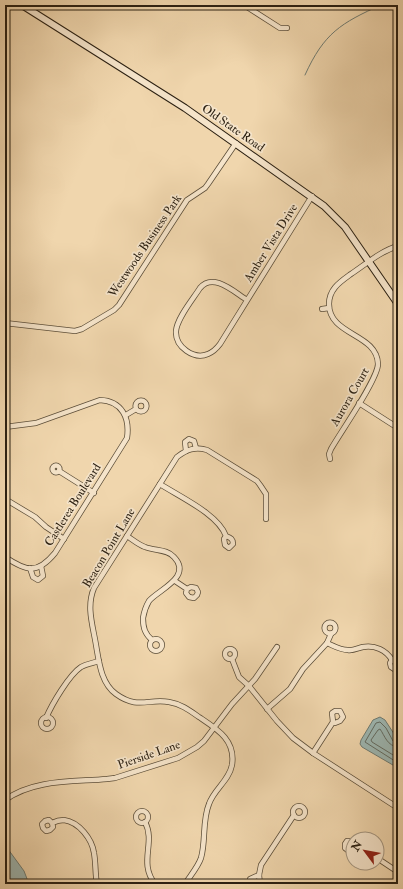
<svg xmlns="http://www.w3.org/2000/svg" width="403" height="889" font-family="'IM FELL Double Pica',serif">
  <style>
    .water { fill: #9db7b2; stroke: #6f7b72 }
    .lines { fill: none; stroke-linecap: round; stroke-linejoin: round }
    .shore { stroke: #646c62; stroke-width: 1 }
    .stream { stroke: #6f7b72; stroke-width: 1 }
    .street-casing { stroke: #5c4e39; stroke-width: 6 }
    .secondary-casing { stroke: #2b2012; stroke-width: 8 }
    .street { stroke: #f5e4ca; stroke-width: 4.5 }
    .secondary { stroke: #f5e4ca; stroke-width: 6 }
    .labels { text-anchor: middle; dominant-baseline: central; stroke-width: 3.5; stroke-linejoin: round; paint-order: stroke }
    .street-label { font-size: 12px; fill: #2b2012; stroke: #f5e4ca }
  </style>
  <rect width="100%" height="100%" fill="#f0d6ad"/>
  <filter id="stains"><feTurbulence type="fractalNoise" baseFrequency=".005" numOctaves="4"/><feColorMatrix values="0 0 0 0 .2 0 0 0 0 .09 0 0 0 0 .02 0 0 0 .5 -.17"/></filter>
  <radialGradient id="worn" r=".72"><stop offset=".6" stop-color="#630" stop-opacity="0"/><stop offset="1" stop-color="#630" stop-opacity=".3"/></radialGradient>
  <g class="water">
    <polygon points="380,717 385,720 398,740 398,768 362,747 360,744 361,740 373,720"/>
    <polygon points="5,845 24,871 29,884 5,884"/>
  </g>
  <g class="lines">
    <g class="shore">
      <polyline points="398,742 393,741 386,728 380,722 376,723 365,742 398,763"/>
      <path d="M398,747c-11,-1 -13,-11 -18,-18l-2,1 -7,10 1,2 26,16"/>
    </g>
    <path class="stream" d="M305,75c19,-42 36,-52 76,-70"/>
    <g class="street-casing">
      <g id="street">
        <polyline points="244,5 280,28 287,28"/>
        <path d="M247,300c-13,-8 -34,-28 -47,-12 -7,11 -23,30 -24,43 -1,16 18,29 32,23 5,-2 9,-6 12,-10l92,-148"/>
        <polyline points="322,309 329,308"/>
        <polyline points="5,323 75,331 82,329 114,310 119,305 187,200 205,188 208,184 236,143"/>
        <circle cx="141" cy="406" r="5.5"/>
        <polyline points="359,403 398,428"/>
        <polyline points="126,415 136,409"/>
        <path d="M5,427l31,-4 64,-23c22,1 30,18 27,38l-72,115c-18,22 -29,18 -50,4"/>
        <polyline points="186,451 185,442 189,439 194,441 196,448"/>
        <path d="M330,459l-1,-5 2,-5c9,-16 47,-70 47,-85 -1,-31 -49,-28 -49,-60 0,-15 11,-22 22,-30 15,-10 30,-23 47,-28"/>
        <circle cx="56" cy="469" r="3.5"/>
        <polyline points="59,471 94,493"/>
        <path d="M160,484c20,13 58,30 66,52l-2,3 1,6 4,3 4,-4c0,-5 -2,-6 -7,-8"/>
        <polyline points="5,499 35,517 46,527 64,539"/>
        <path d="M127,536c6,4 12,9 18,11 10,4 22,2 29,10 19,20 -16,33 -25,44 -3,5 -5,11 -6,17 0,10 2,16 9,22"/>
        <polyline points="30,568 33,577 38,580 43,576 41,566"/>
        <polyline points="175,581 187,589 186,593 189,597 194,598 197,595 198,592 196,588 191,587 187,589"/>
        <circle cx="330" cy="628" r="5.5"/>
        <circle cx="156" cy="645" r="6"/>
        <path d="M327,643c7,3 13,7 21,7 5,1 10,-2 15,-3 12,-2 23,3 29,13"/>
        <circle cx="230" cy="654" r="5"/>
        <polyline points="232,659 239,677 249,686 277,721 293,738 313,753 398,808"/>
        <polyline points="392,660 390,663 391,667 394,669 398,669"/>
        <polyline points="392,660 398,659"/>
        <polyline points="267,709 290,689 303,669 327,643 331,634"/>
        <circle cx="47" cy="723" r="6"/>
        <path d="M46,718c6,-14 23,-43 35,-51 5,-3 12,-4 18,-6"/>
        <polyline points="313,753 333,722 332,713 335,711 340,711 343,717 340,721 335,723 333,722"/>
        <path d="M5,800c29,-21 68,-18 102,-21l8,-1 63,-20 19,-11 7,-6 28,-37 23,-25 22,-32"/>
        <circle cx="299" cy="812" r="6"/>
        <circle cx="142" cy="817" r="6"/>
        <path d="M145,822c11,21 -7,40 10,62"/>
        <path d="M52,823l1,4 -3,3 -4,1 -3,-3 -1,-4 3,-3 4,-1 3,3c4,-2 8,-3 12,-3 15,2 28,19 30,33 2,11 1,21 3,31"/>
        <polyline points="353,841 347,841 345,844 345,848 349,851 353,850"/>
        <polyline points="377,858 398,872"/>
        <path d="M185,884c5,-8 13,-17 16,-26 5,-17 1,-37 8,-54 5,-15 20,-23 23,-39 4,-25 -15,-36 -33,-48 -10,-7 -18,-13 -30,-15 -20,-4 -31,8 -53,-8 -15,-11 -17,-32 -20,-49 -3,-19 -10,-38 -2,-57l83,-131c9,-7 18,-11 30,-7l50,31 3,4 6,9v25"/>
        <polyline points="249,884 250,879 259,875"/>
        <polyline points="260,884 259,875 261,865 294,815"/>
      </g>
    </g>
    <g class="secondary-casing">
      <polyline id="secondary" points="22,5 185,108 324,206 345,227 398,304"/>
    </g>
    <use href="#street" class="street"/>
    <use href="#secondary" class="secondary"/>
  </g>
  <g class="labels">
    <g class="street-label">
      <text transform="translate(233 128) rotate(35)">Old State Road</text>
      <text transform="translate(271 243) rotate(-58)">Amber Vista Drive</text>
      <text transform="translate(145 246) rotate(-56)">Westwoods Business Park</text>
      <text transform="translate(350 397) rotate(-60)">Aurora Court</text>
      <text transform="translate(73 505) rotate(-58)">Castlerea Boulevard</text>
      <text transform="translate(109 548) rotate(-59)">Beacon Point Lane</text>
      <text transform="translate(149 755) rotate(-19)">Pierside Lane</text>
    </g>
  </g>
  <rect width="403" height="889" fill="none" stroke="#f0d6ad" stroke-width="20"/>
  <rect x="6" y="6" width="391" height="877" fill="none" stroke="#2b2012" stroke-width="2"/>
  <rect x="10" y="10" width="383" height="869" fill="none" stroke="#2b2012"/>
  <g transform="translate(365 851) rotate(302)"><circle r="19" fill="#f5e4ca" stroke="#a49680"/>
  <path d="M0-3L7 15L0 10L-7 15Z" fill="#8f2418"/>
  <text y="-6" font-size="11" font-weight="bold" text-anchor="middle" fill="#2b2012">N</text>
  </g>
  <rect width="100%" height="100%" filter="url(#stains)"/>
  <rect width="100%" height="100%" fill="url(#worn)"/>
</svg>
